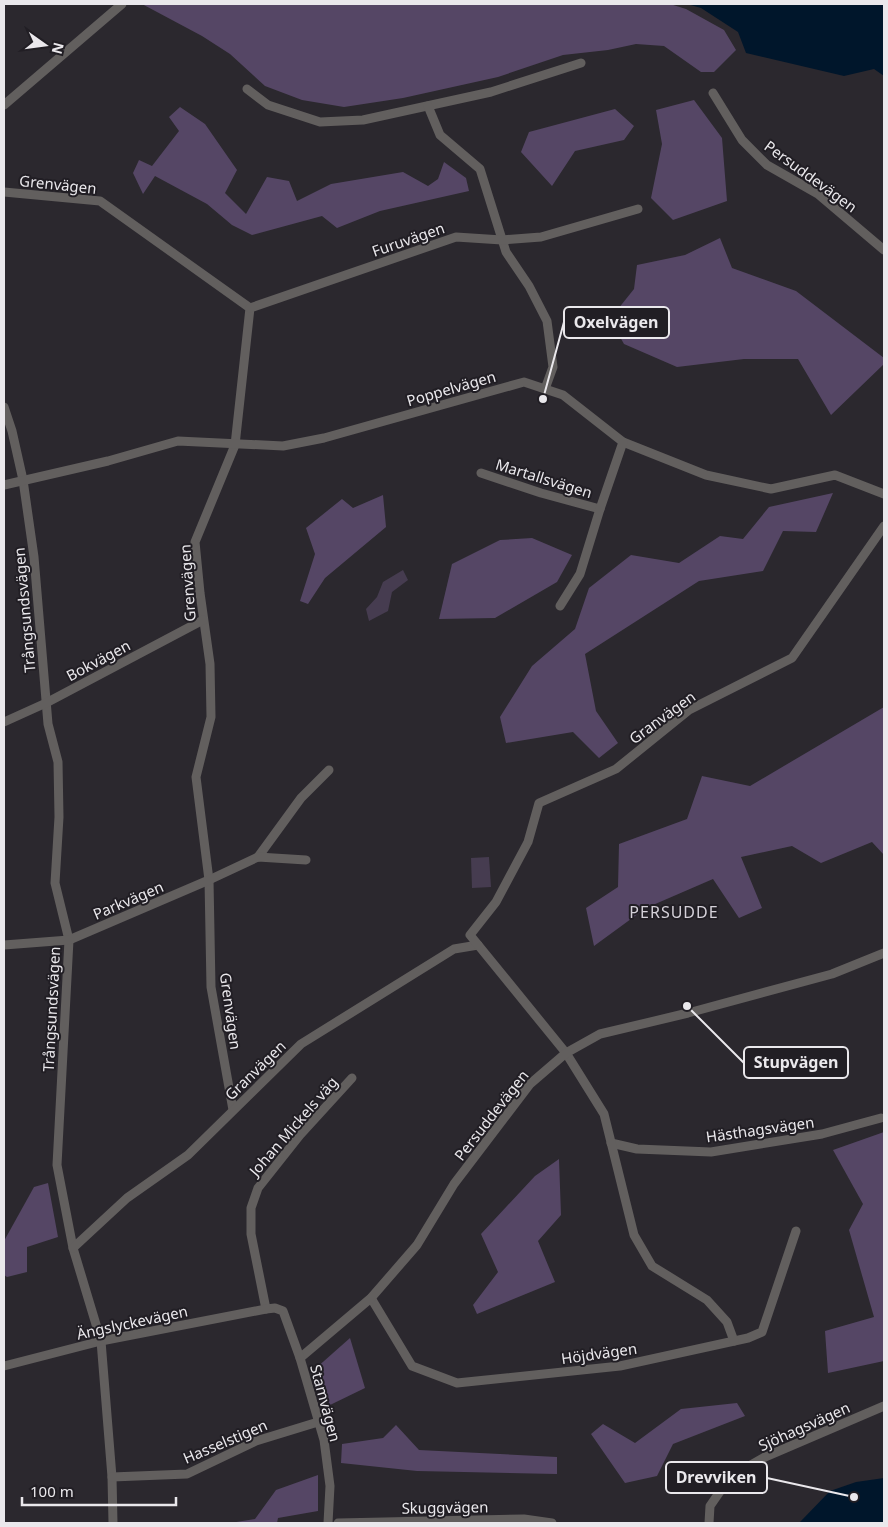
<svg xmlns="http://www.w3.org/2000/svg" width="888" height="1527" font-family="'Noto Sans',sans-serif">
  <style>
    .green { fill: #463c50 }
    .forest { fill: #554665 }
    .water { fill: #00162b }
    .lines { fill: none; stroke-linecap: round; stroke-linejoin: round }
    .street { stroke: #625f5e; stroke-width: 9 }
    .labels { text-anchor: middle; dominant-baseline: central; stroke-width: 4; stroke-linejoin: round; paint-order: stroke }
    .street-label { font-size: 15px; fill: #eae8ec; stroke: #211e24 }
    .neighbourhood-label { font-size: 16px; letter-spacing: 1px; fill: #d4d0d8; stroke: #211e24 }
    .leader { fill: none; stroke: #eae8ec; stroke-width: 2 }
    .callout-dot { fill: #eae8ec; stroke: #211e24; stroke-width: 2 }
    .callout { fill: #211e24; stroke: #eae8ec; stroke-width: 2 }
    .callout-label { font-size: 16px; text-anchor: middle; font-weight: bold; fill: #eae8ec }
  </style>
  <rect width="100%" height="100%" fill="#2b282e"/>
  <g class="green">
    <polygon points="403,570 408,580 392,592 388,611 369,621 366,609 377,597 383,582"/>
    <polygon points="489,857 491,887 472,888 471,858"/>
  </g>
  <g class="forest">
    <polygon points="142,4 670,4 686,9 724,30 736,50 714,72 701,72 664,46 636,44 608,50 563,55 498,77 403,98 344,107 302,100 265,86 230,54 202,36"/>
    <polygon points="694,100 722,138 727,201 673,220 651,198 662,144 656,110"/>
    <polygon points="180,107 205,124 237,170 225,193 246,214 267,177 289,181 297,201 331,184 403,172 428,186 438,179 444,162 466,178 469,191 380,211 337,228 322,216 252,235 232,225 207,204 155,176 143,194 133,173 139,160 152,166 179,131 169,117"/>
    <polygon points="615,109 634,126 624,140 575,151 552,186 521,152 529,132"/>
    <polygon points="720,238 732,268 796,291 884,358 884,364 831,415 798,359 744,359 677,367 624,344 610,319 634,289 637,265 685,255"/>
    <polygon points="833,493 816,532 783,531 763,571 699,581 585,654 596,711 618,743 599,758 573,732 506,743 500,717 532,666 575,629 589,588 631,555 679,563 720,536 743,539 769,507"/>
    <polygon points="383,495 386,527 325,578 308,604 300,601 315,554 306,528 342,499 353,508"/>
    <polygon points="532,538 572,555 557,582 495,618 439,619 452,564 500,540"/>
    <polygon points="884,707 884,855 872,842 821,863 792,846 741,857 762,908 739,918 713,879 646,908 594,946 586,908 618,887 619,844 687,819 702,776 750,786"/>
    <polygon points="884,1132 884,1361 828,1373 825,1331 874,1317 849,1230 863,1204 833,1150"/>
    <polygon points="559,1159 561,1215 538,1241 555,1282 477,1314 473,1305 498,1272 481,1234 535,1176"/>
    <polygon points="48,1183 58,1237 27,1247 27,1272 7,1277 4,1275 4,1241 34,1187"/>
    <polygon points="350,1338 365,1388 330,1405 315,1369"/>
    <polygon points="737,1403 745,1416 673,1444 657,1476 625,1483 591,1434 603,1424 635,1443 681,1409"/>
    <polygon points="396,1425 419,1450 557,1457 557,1474 417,1471 341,1463 342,1444 383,1438"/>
    <polygon points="318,1475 318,1511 278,1518 277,1523 230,1523 255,1519 276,1490"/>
  </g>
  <g class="water">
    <polygon points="687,4 884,4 884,76 874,69 844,76 746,53 738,32 701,8"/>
    <polygon points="884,1478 884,1523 799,1523 830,1491 856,1482"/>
  </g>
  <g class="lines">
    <g class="street">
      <polyline points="247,89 268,105 320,122 363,120 491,92 581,63"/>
      <polyline points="713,93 742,140 767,165 818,194 884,250"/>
      <polyline points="4,105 122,4"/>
      <polyline points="428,106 440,135 480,169 506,252 529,286 547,321 553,367 545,389"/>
      <polyline points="4,192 100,201 250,308 235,445 195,542 200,593 210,664 211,717 196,777 209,880 211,987 233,1110"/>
      <polyline points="250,308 456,237 502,240 541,237 638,209"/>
      <polyline points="4,407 12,431 23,480 34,557 48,724 58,762 59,817 55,883 69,940 57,1165 73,1248 101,1341 112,1477 113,1523"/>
      <polyline points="481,473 541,493 600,509"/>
      <polyline points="4,485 108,461 178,441 283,446 324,438 524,382 563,395 623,442 706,475 771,489 835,475 884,494"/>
      <polyline points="560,606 580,574 600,509 623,442"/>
      <polyline points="4,722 46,703 203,620"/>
      <polyline points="258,857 301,798 329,770"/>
      <polyline points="4,945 69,940 209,880 258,857 306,860"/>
      <polyline points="611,1143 637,1149 711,1152 822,1134 881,1118"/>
      <polyline points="73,1248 127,1198 188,1155 301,1044 454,949 478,945"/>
      <polyline points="371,1298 412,1366 457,1383 620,1366 748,1338 762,1332 796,1231"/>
      <polyline points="266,1309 251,1234 251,1208 258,1188 300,1135 352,1078"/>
      <polyline points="734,1341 727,1322 707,1300 652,1266 634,1235 604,1114 566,1053 470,935 496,902 528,842 539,803 616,769 689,710 792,658 884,526"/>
      <polyline points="300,1358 371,1298 417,1245 454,1184 530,1084 566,1053 600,1034 688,1013 832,974 884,953"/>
      <polyline points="4,1366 101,1341 266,1309 275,1308 283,1311 300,1358 324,1440 330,1486 328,1523"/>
      <polyline points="112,1477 187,1474 256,1441 318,1422"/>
      <polyline points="338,1523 524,1519 552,1523"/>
      <polyline points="709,1523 710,1506 730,1477 765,1457 884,1406"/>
    </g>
  </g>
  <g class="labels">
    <g class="street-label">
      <text transform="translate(811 176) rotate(36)">Persuddevägen</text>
      <text transform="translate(58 184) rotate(6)">Grenvägen</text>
      <text transform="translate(408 239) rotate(-19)">Furuvägen</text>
      <text transform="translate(451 388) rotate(-16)">Poppelvägen</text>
      <text transform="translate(544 478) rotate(17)">Martallsvägen</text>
      <text transform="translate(187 583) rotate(-94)">Grenvägen</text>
      <text transform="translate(24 610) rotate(-95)">Trångsundsvägen</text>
      <text transform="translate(98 660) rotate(-28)">Bokvägen</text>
      <text transform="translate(662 717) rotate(-36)">Granvägen</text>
      <text transform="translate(128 900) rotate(-23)">Parkvägen</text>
      <text transform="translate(51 1009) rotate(-87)">Trångsundsvägen</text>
      <text transform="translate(231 1011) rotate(82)">Grenvägen</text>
      <text transform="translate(255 1070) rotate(-44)">Granvägen</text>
      <text transform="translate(491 1115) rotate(-52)">Persuddevägen</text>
      <text transform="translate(293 1126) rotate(-49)">Johan Mickels väg</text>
      <text transform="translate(760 1129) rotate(-8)">Hästhagsvägen</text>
      <text transform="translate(132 1322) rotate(-12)">Ängslyckevägen</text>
      <text transform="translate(599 1353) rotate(-8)">Höjdvägen</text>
      <text transform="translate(326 1403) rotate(75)">Stamvägen</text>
      <text transform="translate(804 1426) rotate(-24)">Sjöhagsvägen</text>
      <text transform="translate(225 1441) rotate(-23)">Hasselstigen</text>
      <text transform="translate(445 1507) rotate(-1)">Skuggvägen</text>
    </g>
    <g class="neighbourhood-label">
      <text x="674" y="912">PERSUDDE</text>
    </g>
  </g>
  <path class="leader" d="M543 399L564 322M687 1006L744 1063M854 1497L767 1478"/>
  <g class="callout-dot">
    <circle cx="543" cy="399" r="5"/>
    <circle cx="687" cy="1006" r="5"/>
    <circle cx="854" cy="1497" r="5"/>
  </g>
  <g class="callout">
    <rect x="564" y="307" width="105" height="31" rx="5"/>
    <rect x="744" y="1047" width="104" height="31" rx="5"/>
    <rect x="666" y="1462" width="101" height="31" rx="5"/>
  </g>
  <g class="callout-label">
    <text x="616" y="328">Oxelvägen</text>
    <text x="796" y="1068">Stupvägen</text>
    <text x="716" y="1483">Drevviken</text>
  </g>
  <rect width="888" height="1527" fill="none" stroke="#eae8ec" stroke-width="10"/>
  <g transform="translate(45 45) rotate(104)" stroke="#211e24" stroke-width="4" paint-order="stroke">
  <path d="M0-4L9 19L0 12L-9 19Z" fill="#eae8ec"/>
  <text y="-8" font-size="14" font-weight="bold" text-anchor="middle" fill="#eae8ec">N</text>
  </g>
  <path d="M22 1497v8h154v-8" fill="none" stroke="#eae8ec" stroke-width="2.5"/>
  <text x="30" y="1497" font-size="15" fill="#eae8ec" stroke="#211e24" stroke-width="4" paint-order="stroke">100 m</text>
</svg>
